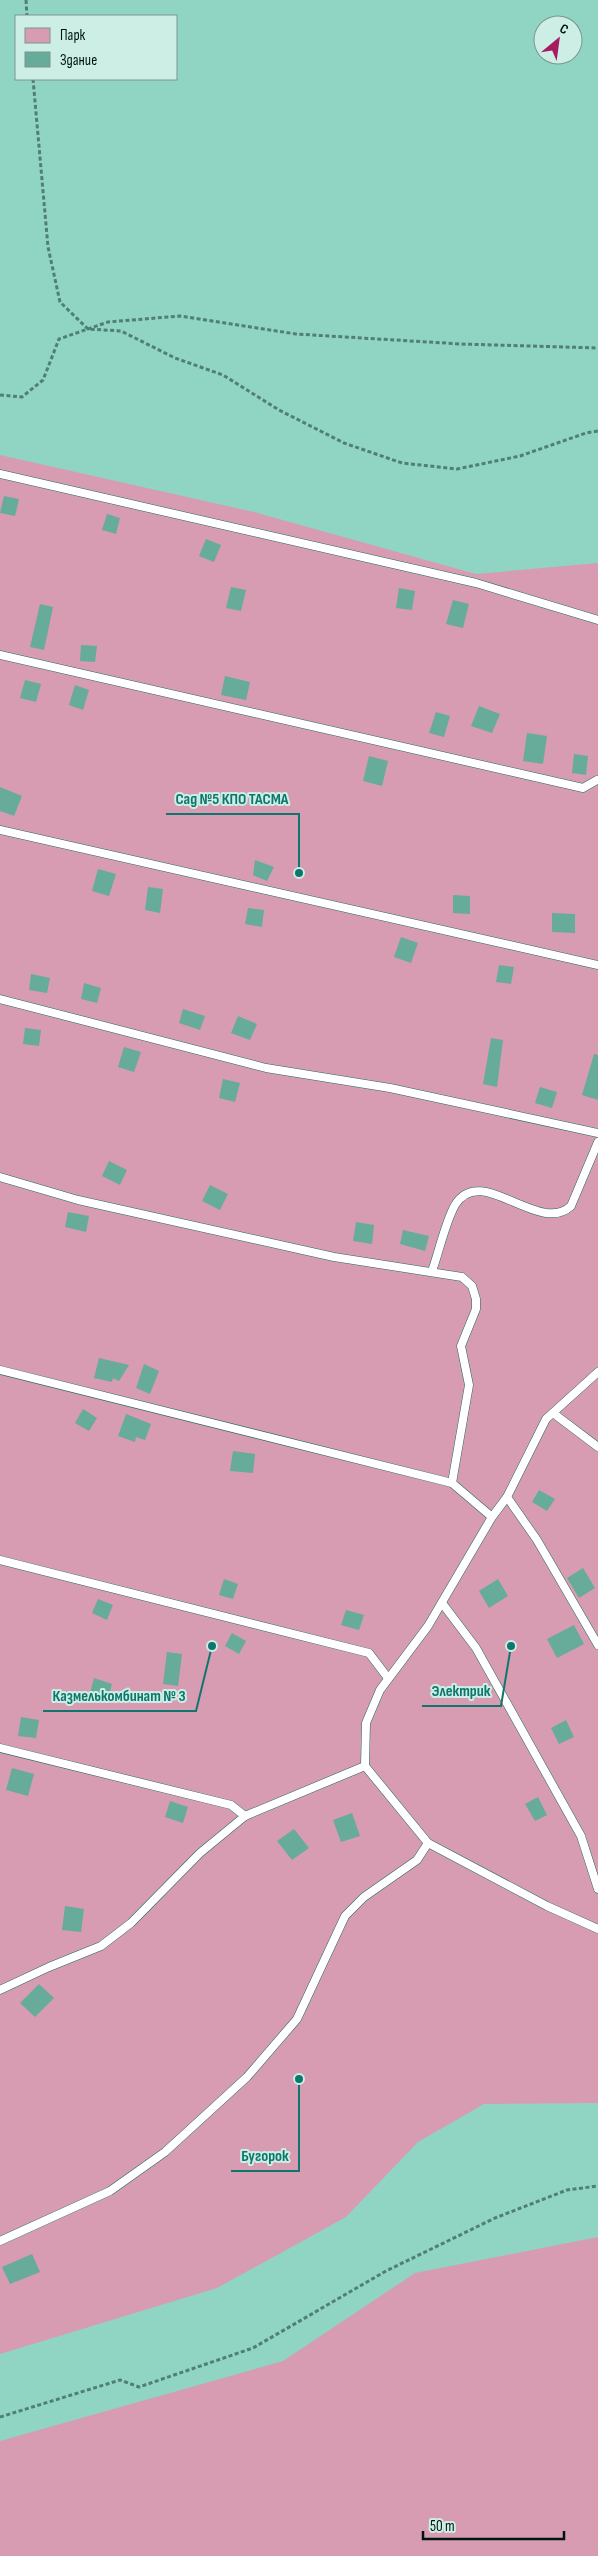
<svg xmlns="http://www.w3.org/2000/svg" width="598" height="2556" font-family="'Sofia Sans Condensed',sans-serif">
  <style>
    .green { fill: #d79cb1 }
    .building { fill: #67ab9a }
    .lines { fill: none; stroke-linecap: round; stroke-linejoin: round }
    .service-casing { stroke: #236a5b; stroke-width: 9 }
    .path { stroke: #507f73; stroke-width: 3; stroke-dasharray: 4 2.5; stroke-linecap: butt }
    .service { stroke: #fff; stroke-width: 8 }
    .leader { fill: none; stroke: #0f766e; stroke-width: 2 }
    .callout-dot { fill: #0f766e; stroke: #cceee4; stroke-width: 2 }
    .callout-label { font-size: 16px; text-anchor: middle; font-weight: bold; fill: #0f766e; stroke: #cceee4; stroke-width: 4; stroke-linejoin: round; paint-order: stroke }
  </style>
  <rect width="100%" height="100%" fill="#90d5c3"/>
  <g class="green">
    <polygon points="0,455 254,512 476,574 598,563 598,2103 484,2104 418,2142 346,2217 217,2288 0,2354"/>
    <polygon points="598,2237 598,2556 0,2556 0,2441 283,2361 415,2273"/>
  </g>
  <g class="building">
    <polygon points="4,496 19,499 15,516 0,513"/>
    <polygon points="107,514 120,518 116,534 102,530"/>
    <polygon points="206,539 221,545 214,562 199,556"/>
    <polygon points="231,587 246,590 241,611 226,608"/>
    <polygon points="399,588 415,591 412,610 396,608"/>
    <polygon points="453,600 469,604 463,628 446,624"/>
    <polygon points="40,604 53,607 44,650 30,647"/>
    <polygon points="81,645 97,646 95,662 80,661"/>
    <polygon points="225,676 250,682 246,700 221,695"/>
    <polygon points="25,680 41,684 36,702 20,698"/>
    <polygon points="75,685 89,690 83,710 69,705"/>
    <polygon points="479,706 500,714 492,733 471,726"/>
    <polygon points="436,712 450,716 444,737 429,733"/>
    <polygon points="527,733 547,736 543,764 523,761"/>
    <polygon points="574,754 588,756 586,775 572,773"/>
    <polygon points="369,756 388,761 382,786 363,781"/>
    <polygon points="0,787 22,796 14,816 0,811"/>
    <polygon points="255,860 274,867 267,881 253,875"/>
    <polygon points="98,869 116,874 109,896 92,891"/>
    <polygon points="148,887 163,889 160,913 145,910"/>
    <polygon points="453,895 470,896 470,914 453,913"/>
    <polygon points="248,908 264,910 262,927 245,924"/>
    <polygon points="552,913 575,914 575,933 552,932"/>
    <polygon points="401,937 418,943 411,963 394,957"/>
    <polygon points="499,965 514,967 511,984 496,982"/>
    <polygon points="31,974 50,978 47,993 29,990"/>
    <polygon points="84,983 101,988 97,1003 81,999"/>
    <polygon points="183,1009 205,1016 200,1030 179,1023"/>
    <polygon points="238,1016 257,1024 250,1040 231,1033"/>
    <polygon points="25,1028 41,1030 39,1046 23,1044"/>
    <polygon points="491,1038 503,1040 497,1087 483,1084"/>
    <polygon points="124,1047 141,1052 134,1072 118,1067"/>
    <polygon points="594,1054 598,1055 598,1100 582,1095"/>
    <polygon points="223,1079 240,1083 235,1102 219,1098"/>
    <polygon points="540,1087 557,1092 552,1108 535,1103"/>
    <polygon points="109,1161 127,1170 120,1185 102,1176"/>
    <polygon points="210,1185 228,1194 220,1210 202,1201"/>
    <polygon points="68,1212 89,1216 86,1232 65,1227"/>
    <polygon points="356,1222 374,1225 372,1244 353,1241"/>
    <polygon points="403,1230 429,1236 425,1251 400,1244"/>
    <polygon points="99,1358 129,1365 119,1381 113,1378 112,1382 94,1378"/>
    <polygon points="144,1364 159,1371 150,1394 136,1388"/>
    <polygon points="83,1409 97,1418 89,1431 75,1423"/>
    <polygon points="126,1414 151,1424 145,1440 136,1437 135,1442 118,1436"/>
    <polygon points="233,1451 255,1454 253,1473 230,1471"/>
    <polygon points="539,1490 555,1499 547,1511 532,1502"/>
    <polygon points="583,1568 595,1588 579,1598 567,1578"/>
    <polygon points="224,1579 238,1584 233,1599 219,1595"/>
    <polygon points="498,1579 508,1596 489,1608 479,1591"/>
    <polygon points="98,1599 113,1605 107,1620 92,1613"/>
    <polygon points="346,1610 364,1615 359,1630 341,1625"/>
    <polygon points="574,1625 584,1644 557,1658 547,1639"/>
    <polygon points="232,1633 246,1641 239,1654 225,1646"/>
    <polygon points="167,1652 182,1654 178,1686 163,1684"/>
    <polygon points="94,1678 112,1684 108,1699 90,1693"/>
    <polygon points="21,1717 39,1720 36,1738 18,1736"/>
    <polygon points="566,1720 574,1737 559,1744 551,1728"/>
    <polygon points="12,1768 34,1774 28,1796 6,1790"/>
    <polygon points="538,1797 547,1815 535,1821 525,1804"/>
    <polygon points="170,1801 188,1807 183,1823 165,1817"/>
    <polygon points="352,1813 360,1836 341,1842 333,1820"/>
    <polygon points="294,1829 309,1848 292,1860 277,1841"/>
    <polygon points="65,1906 84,1909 81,1932 62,1930"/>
    <polygon points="39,1984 54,1998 35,2017 20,2003"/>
    <polygon points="32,2254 40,2272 10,2284 2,2267"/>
  </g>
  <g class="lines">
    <g class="service-casing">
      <g id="service">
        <polyline points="0,474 476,583 598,620"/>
        <polyline points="0,655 583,788 597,780"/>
        <polyline points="0,830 598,965"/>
        <polyline points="0,999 266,1068 390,1088 598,1133"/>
        <polyline points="0,1177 78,1200 334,1257 462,1277 472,1286 476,1299 476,1309 461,1346 469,1385 452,1483 492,1517"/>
        <path d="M432,1271c7,-19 13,-48 23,-66 26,-43 84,31 116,1l27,-64"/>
        <polyline points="0,1370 452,1483"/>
        <polyline points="553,1413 598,1447"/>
        <polyline points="507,1497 537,1540 598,1645"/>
        <polyline points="0,1560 369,1653 388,1678"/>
        <polyline points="442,1603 476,1648 581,1836 598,1889"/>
        <polyline points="0,1748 231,1805 245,1816"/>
        <polyline points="428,1843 365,1766 366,1723 380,1690 428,1626 492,1517 507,1497 546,1419 598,1372"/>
        <polyline points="0,1990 49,1967 101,1946 131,1923 200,1853 245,1816 365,1766"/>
        <polyline points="0,2241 110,2191 165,2152 247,2077 297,2019 345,1916 364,1897 417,1860 428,1843 547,1906 598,1929"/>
      </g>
    </g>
    <g class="path">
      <polyline points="26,0 27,16"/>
      <polyline points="33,79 48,247 60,302 88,329 121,331 175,358 223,375 279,410 344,443 402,463 457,469 520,456 586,433 598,431"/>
      <polyline points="0,395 22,397 43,380 59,339 108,322 180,316 296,334 461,344 598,348"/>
      <polyline points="0,2417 120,2380 139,2387 253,2348 386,2271 495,2218 567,2190 598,2186"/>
    </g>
    <use href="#service" class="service"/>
  </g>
  <path class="leader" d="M299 873L299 814H166M511 1646L501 1706H422M212 1646L196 1711H43M299 2079L299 2171H231"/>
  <g class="callout-dot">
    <circle cx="299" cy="873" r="5"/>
    <circle cx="511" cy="1646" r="5"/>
    <circle cx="212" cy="1646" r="5"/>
    <circle cx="299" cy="2079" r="5"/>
  </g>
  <g class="callout-label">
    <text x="232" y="804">Сад №5 КПО ТАСМА</text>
    <text x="461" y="1696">Электрик</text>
    <text x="119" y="1701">Казмелькомбинат № 3</text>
    <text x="265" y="2161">Бугорок</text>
  </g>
  <rect x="15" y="15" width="162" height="65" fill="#cceee4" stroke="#7a978e"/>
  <rect x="25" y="28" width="25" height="15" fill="#d79cb1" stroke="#7a978e"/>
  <text x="60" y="40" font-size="15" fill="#00140e">Парк</text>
  <rect x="25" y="52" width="25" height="15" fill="#67ab9a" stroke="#7a978e"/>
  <text x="60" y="65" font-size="15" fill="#00140e">Здание</text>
  <g transform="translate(558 40) rotate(29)"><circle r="24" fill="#cceee4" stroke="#7a978e"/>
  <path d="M0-4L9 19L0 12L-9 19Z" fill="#a61c61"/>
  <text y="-8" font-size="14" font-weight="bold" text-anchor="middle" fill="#00140e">С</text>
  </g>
  <path d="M423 2531v8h141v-8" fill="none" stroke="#00140e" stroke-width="2.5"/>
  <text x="430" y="2531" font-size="15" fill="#00140e" stroke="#cceee4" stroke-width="4" paint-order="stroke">50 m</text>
</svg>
